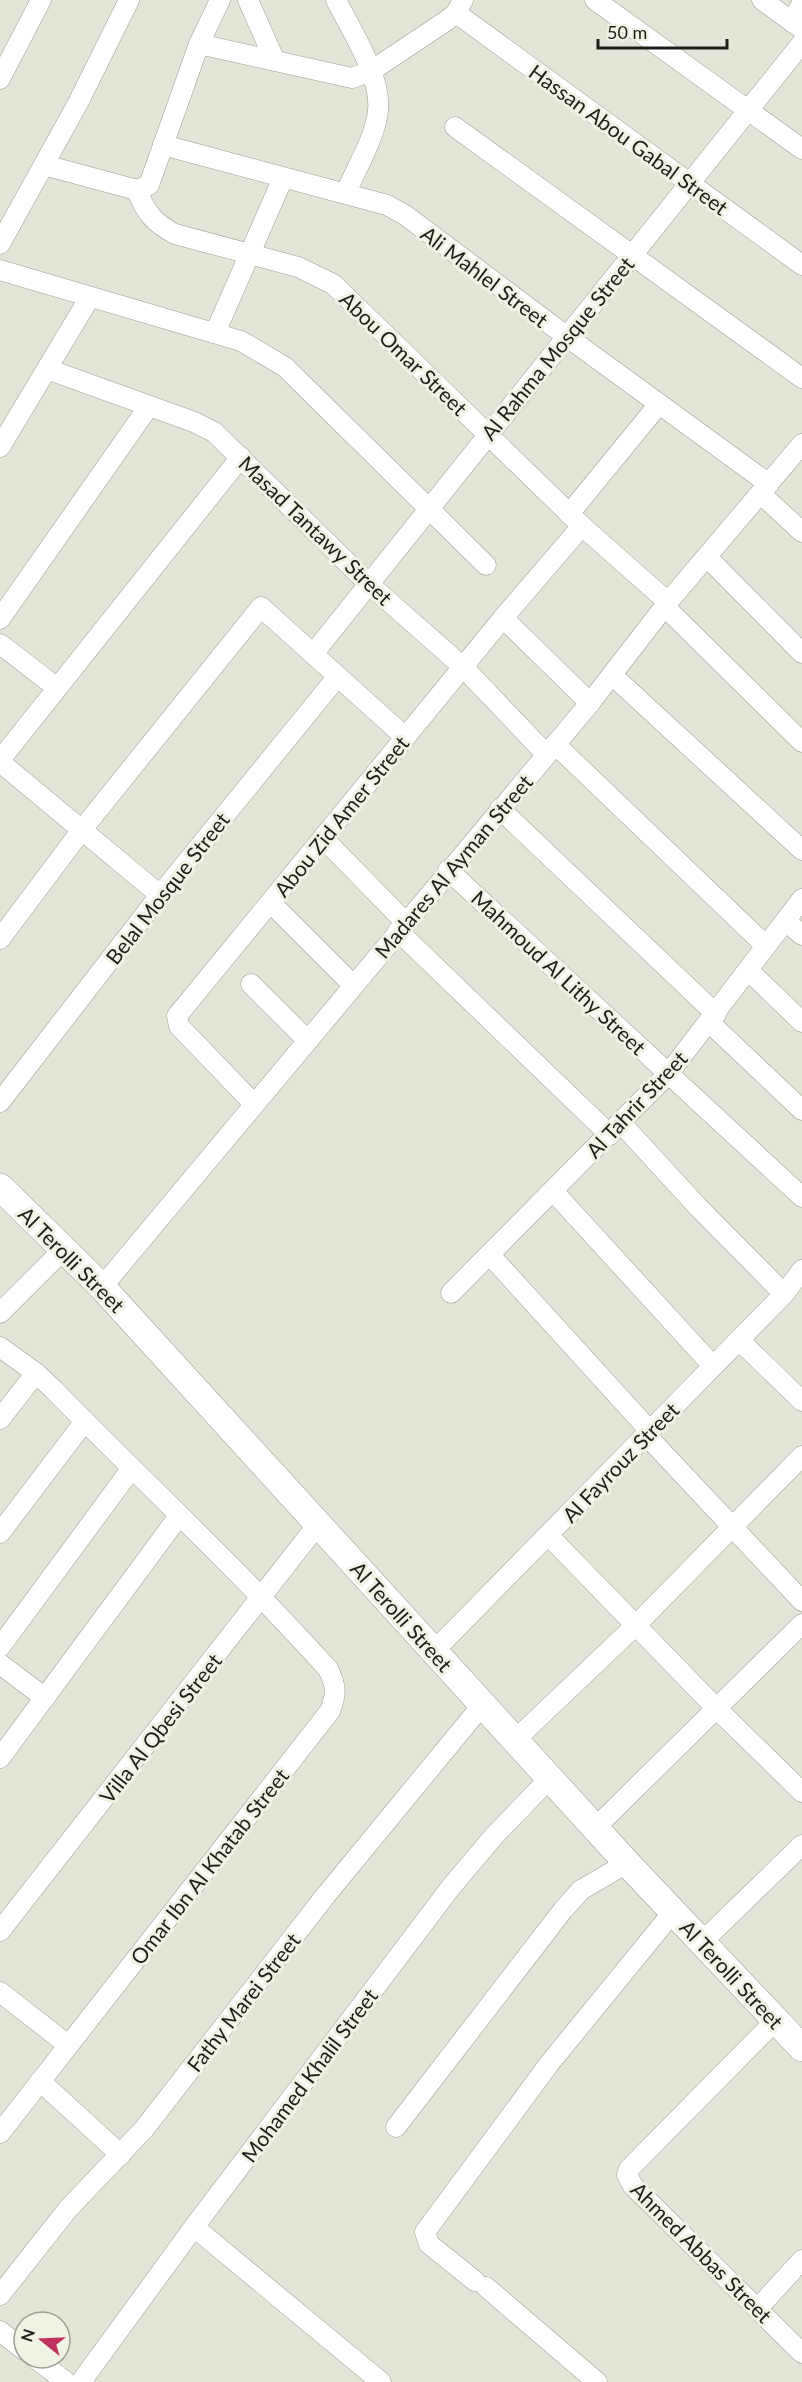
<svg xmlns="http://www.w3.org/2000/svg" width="802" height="2382" font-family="Lato,sans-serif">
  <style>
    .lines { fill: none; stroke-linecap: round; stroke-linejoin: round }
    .street-casing { stroke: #9c9e92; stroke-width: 21 }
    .secondary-casing { stroke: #9c9e92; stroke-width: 28 }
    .street { stroke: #fff; stroke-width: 20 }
    .secondary { stroke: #fff; stroke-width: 27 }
    .labels { text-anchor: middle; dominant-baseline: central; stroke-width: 6; stroke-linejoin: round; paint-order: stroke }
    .street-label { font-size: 21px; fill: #1f1f1a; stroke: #f0f2e4 }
  </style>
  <rect width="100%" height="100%" fill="#e2e5d7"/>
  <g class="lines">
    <g class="street-casing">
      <g id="street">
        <polyline points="248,0 275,61"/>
        <path d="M336,0c15,30 46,77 42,111 -3,27 -21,56 -32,81"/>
        <polyline points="595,0 802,149"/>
        <polyline points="762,0 802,29"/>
        <polyline points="456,13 802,265"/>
        <polyline points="792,22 802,3"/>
        <polyline points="199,44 352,78 371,71 446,21 456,13 463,0"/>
        <polyline points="0,79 41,0"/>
        <polyline points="455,127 802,378"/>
        <polyline points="163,145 387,205 405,215 566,336 769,484"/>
        <polyline points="44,165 137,190 149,185 199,44 220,0"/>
        <path d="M137,190c8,22 17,33 38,44l123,33 35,17 249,242 86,76"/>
        <polyline points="0,244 78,103 129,0"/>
        <polyline points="0,270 241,341 285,367 486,565"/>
        <polyline points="215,333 283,178"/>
        <polyline points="47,369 194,422 214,432 369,584 463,667 546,754"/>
        <polyline points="0,447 90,297"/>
        <polyline points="761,494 802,532"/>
        <polyline points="569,514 659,404"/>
        <polyline points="707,557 802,653"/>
        <polyline points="665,607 802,742"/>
        <polyline points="503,618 590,703"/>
        <polyline points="0,619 149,406"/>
        <polyline points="0,644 56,687"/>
        <polyline points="313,654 802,43"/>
        <polyline points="612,675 802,850"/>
        <polyline points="555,744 766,946"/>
        <polyline points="0,760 241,457"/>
        <polyline points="0,762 160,895"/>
        <polyline points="500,809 716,1014"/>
        <polyline points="323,838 405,922"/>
        <polyline points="448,870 802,1197"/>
        <polyline points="270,902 353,985"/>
        <polyline points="786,921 802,935"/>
        <polyline points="398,931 610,1135"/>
        <polyline points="0,939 81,831 261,607 405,737"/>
        <polyline points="749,971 802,1022"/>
        <polyline points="251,984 307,1040"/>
        <polyline points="710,1023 802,1110"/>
        <polyline points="0,1102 160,895 338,676"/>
        <polyline points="254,1104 179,1026 177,1016 503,618 582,526"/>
        <polyline points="621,1123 698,1207 784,1294"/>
        <polyline points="553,1191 713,1366"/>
        <polyline points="490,1255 650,1431"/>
        <polyline points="102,1287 590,703 668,602 802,444"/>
        <polyline points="451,1293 669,1073 802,899"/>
        <polyline points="0,1313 63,1250"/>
        <polyline points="739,1340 802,1401"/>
        <path d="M0,1347l36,26 18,17c91,93 187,182 274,279 8,16 9,25 2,42l-330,422"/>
        <polyline points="0,1419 36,1373"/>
        <polyline points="646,1435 802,1601"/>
        <polyline points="0,1533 85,1421"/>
        <polyline points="548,1535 716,1708 802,1792"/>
        <polyline points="0,1647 132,1468"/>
        <polyline points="434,1651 784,1294 802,1270"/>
        <polyline points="0,1664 45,1698"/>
        <polyline points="515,1740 636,1625 802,1456"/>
        <polyline points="0,1758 179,1516"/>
        <polyline points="595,1828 802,1624"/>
        <polyline points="0,1931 318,1524"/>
        <polyline points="702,1942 802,1845"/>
        <polyline points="0,1992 68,2045"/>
        <polyline points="776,2020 629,2169 627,2175 633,2186 802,2353"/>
        <polyline points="40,2081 121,2155"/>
        <polyline points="396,2127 563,1910 581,1890 627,1863"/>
        <polyline points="194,2227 381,2382"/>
        <polyline points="475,2281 429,2244 425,2232 549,2064 673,1912"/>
        <polyline points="486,2287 597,2382"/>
        <polyline points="0,2295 68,2209 144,2129 326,1895 483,1704"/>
        <polyline points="758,2308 802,2260"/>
        <polyline points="0,2331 24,2350"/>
        <polyline points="35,2358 66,2382"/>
        <polyline points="81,2382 194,2227 451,1887 494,1836 550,1778"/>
      </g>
    </g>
    <g class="secondary-casing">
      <polyline id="secondary" points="0,1187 102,1287 627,1863 802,2048"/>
    </g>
    <use href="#street" class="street"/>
    <use href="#secondary" class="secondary"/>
  </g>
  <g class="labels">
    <g class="street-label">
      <text transform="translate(629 139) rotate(36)">Hassan Abou Gabal Street</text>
      <text transform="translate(485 276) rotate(37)">Ali Mahlel Street</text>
      <text transform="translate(557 348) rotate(-51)">Al Rahma Mosque Street</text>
      <text transform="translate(404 353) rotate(44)">Abou Omar Street</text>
      <text transform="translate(316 530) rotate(44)">Masad Tantawy Street</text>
      <text transform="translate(341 816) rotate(-51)">Abou Zid Amer Street</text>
      <text transform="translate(453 866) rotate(-50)">Madares Al Ayman Street</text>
      <text transform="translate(167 888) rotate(-52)">Belal Mosque Street</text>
      <text transform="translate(559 972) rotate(43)">Mahmoud Al Lithy Street</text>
      <text transform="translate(636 1104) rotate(-47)">Al Tahrir Street</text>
      <text transform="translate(72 1259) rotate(45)">Al Terolli Street</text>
      <text transform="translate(620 1462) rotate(-46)">Al Fayrouz Street</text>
      <text transform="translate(402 1616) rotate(48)">Al Terolli Street</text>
      <text transform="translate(160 1728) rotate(-52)">Villa Al Qbesi Street</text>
      <text transform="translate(209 1866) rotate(-52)">Omar Ibn Al Khatab Street</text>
      <text transform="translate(732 1974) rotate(47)">Al Terolli Street</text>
      <text transform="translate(243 2002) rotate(-52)">Fathy Marei Street</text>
      <text transform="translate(309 2075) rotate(-53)">Mohamed Khalil Street</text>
      <text transform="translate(702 2252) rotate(45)">Ahmed Abbas Street</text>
    </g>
  </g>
  <g transform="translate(42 2340) rotate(288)"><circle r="28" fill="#f0f2e4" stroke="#9c9e93" stroke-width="1.5"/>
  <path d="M0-4.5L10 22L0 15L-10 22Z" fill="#c0325e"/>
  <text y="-9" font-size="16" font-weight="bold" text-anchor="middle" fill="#1f1f1a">N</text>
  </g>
  <path d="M598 39v9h129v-9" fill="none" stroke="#1f1f1a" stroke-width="3"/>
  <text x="607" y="39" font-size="18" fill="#1f1f1a" stroke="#f0f2e4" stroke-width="4.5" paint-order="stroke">50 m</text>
</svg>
